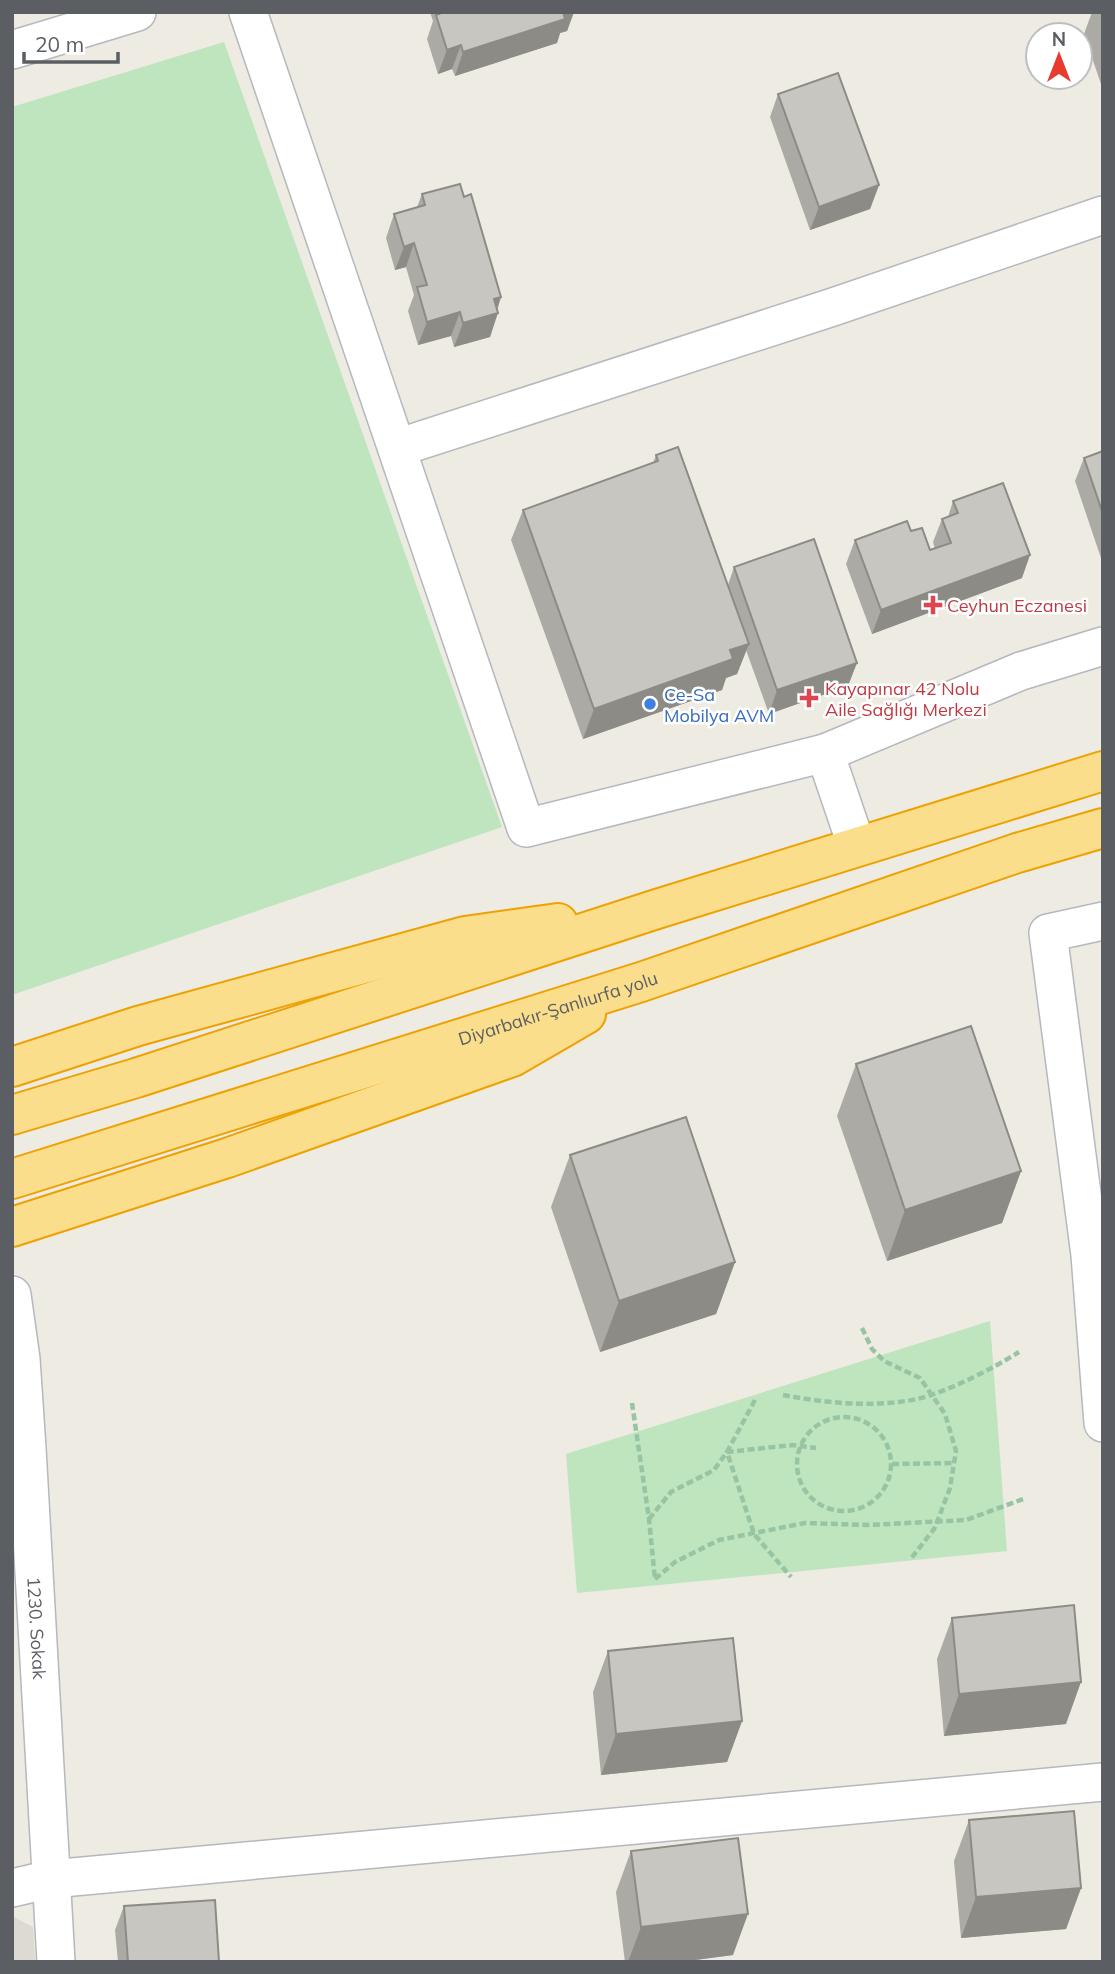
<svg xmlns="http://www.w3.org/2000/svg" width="1115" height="1974" font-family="Mulish,sans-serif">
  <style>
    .education { fill: #dddad1 }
    .green { fill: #bfe5bf }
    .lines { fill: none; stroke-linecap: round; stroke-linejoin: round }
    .street-casing { stroke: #b5b8bd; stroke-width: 40 }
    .highway-casing { stroke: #eda103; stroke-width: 42 }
    .path { stroke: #97c4a3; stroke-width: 4.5; stroke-dasharray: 7 3.5; stroke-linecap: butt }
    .street { stroke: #fff; stroke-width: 37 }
    .highway { stroke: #fbde8c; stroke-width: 38 }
    .wall { fill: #acaaa5 }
    .shaded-wall { fill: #8c8b86 }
    .building { fill: #c8c6c0; stroke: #8c8b86; stroke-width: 2 }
    .health-dot { fill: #e0444e; stroke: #fff; stroke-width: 2.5 }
    .shop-dot { fill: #3f7fe0; stroke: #fff; stroke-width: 2.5 }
    .labels { text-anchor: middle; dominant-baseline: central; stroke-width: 5; stroke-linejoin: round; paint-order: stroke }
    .health-label { font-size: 18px; fill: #be3a42; stroke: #fff; text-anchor: start }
    .shop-label { font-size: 18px; fill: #366cbe; stroke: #fff; text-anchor: start }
    .street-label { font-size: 18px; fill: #5b5f63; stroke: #fff }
  </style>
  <rect width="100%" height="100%" fill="#edebe2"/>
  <polygon class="education" points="12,1916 33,1927 35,1962 12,1962"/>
  <g class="green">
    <polygon points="224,42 502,827 12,995 12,107"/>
    <polygon points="990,1321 1007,1551 577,1593 566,1454"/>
  </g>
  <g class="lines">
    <g class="street-casing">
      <g id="street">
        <polyline points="248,12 526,828 825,753 1021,671 1103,646"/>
        <polyline points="12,50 137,12"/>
        <polyline points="397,448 830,308 1103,215"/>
        <polyline points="825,753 857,847"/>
        <polyline points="1103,921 1048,933 1090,1255 1103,1423"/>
        <path id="s1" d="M12,1295l9,64 6,89 29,514"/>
        <polyline points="12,1888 51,1879 1103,1782"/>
      </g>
    </g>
    <g class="highway-casing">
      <g id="highway">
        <polyline points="12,1067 138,1026 465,936 558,923"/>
        <polyline points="12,1115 136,1078 657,909 1103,771"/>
        <path id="s2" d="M12,1179l629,-197 376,-129 86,-25"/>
        <polyline points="12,1227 227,1158 512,1057 586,1014"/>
      </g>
    </g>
    <g class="path">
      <polyline points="862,1328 872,1349 884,1361 920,1378 945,1414 956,1451 950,1488 937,1522 934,1529 910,1560"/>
      <path d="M783,1395c43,8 90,13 134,4 30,-7 75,-30 102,-47"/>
      <polyline points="755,1400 727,1452 754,1534 791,1577"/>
      <polyline points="632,1403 649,1519 655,1579"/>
      <circle cx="844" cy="1464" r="47"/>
      <polyline points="892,1464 954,1463"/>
      <polyline points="649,1519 671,1492 714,1470 727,1452 793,1445 816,1448"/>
      <polyline points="655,1579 675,1562 719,1540 805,1523 869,1525 966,1520 1026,1498"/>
    </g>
    <use href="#street" class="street"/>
    <use href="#highway" class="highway"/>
  </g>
  <g class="wall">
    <polygon points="430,12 574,12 567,31 560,33 557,43 455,76 452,69 438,74 427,39 433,21"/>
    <polygon points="1092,12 1103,12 1103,90 1084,34"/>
    <polygon points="778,94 879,185 870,209 810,230 770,117"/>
    <polygon points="422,194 464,197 501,297 490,337 454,347 451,336 418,345 408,311 414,295 406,267 395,270 386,238 394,214 417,207"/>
    <polygon points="1103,451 1103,564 1075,481 1084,458"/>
    <polygon points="656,455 728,585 734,567 848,686 769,714 746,650 737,674 726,678 722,690 583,739 511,540 523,510 653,463"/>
    <polygon points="953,501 1022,578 872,634 846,564 855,540 911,531 930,550 935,549 933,542 942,519 948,517"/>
    <polygon points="856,1064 1021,1171 1002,1223 887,1261 837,1116"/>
    <polygon points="570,1155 735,1262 716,1314 600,1352 551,1207"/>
    <polygon points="952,1618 1066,1724 944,1736 937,1659"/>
    <polygon points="608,1651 742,1721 727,1762 601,1775 593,1692"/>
    <polygon points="969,1820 1081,1888 1066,1929 961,1938 954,1861"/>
    <polygon points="631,1851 733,1955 680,1962 625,1962 616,1892"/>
    <polygon points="124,1906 219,1962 118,1962 115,1930"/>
  </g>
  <g class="shaded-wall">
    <polygon points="562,12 574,12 567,31 560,33 557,43 455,76 463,52"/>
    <polygon points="461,45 452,69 438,74 447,50"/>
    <polygon points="879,185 870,209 810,230 819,207"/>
    <polygon points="414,243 406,267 395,270 404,247"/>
    <polygon points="501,297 495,314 498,313 490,337 454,347 463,323 494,299"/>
    <polygon points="460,312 451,336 418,345 427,322"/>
    <polygon points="1030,555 1022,578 872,634 881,610"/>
    <polygon points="749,644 737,674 726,678 722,690 583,739 594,709 730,650"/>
    <polygon points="857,663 848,686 769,714 777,690"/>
    <polygon points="1021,1171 1002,1223 887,1261 905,1210"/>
    <polygon points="735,1262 716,1314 600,1352 619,1301"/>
    <polygon points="1081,1682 1066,1724 944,1736 959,1694"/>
    <polygon points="742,1721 727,1762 601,1775 616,1734"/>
    <polygon points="1081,1888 1066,1929 961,1938 976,1897"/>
    <polygon points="748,1914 733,1955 680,1962 628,1962 641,1927"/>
  </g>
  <g class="building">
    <polygon points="444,12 563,12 565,19 463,52 461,45 447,50 436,15"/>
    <polygon points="838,73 879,185 819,207 778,94"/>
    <polygon points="460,184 464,197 471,194 501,297 494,299 498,313 463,323 460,312 427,322 417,287 427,285 414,243 404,247 394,214 425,205 422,194"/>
    <polygon points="678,447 749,644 730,650 733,659 594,709 523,510 658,461 656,455"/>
    <polygon points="1103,451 1103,514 1084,458"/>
    <polygon points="1003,483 1030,555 881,610 855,540 907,521 911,531 922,528 930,550 951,543 942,519 958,513 953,501"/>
    <polygon points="814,539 857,663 777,690 734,567"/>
    <polygon points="971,1026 1021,1171 905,1210 856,1064"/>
    <polygon points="686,1117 735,1262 619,1301 570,1155"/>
    <polygon points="1074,1605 1081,1682 959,1694 952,1618"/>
    <polygon points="733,1638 742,1721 616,1734 608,1651"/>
    <polygon points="1074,1811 1081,1888 976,1897 969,1820"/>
    <polygon points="738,1838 748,1914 641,1927 631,1851"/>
    <polygon points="215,1900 219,1962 128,1962 124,1906"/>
  </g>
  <g class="health-dot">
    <path d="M929.5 594.5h7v7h7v7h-7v7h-7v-7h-7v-7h7z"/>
    <path d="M805.5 687.5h7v7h7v7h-7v7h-7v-7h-7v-7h7z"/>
  </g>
  <circle class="shop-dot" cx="650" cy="704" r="7"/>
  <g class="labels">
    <g class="health-label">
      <text x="947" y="605">Ceyhun Eczanesi</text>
      <text x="825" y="688">Kayapınar 42 Nolu<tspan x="825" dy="21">Aile Sağlığı Merkezi</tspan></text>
    </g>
    <g class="shop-label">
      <text x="664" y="694">Ce-Sa<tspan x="664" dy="21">Mobilya AVM</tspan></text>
    </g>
    <g class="street-label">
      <text stroke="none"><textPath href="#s2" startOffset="572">Diyarbakır-Şanlıurfa yolu</textPath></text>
      <text stroke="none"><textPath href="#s1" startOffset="334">1230. Sokak</textPath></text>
    </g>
  </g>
  <rect width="1115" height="1974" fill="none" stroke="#5b5f63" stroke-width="28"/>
  <g transform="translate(1059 56)"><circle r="33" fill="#ffffff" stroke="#bdbfc1" stroke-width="2"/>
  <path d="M0-5L12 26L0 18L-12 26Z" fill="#e73b2f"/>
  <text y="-10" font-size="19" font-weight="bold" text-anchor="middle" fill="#5b5f63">N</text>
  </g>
  <path d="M24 52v10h94v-10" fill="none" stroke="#5b5f63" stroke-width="3.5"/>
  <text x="35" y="52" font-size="21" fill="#5b5f63" stroke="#ffffff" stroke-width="5" paint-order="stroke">20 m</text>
</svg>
